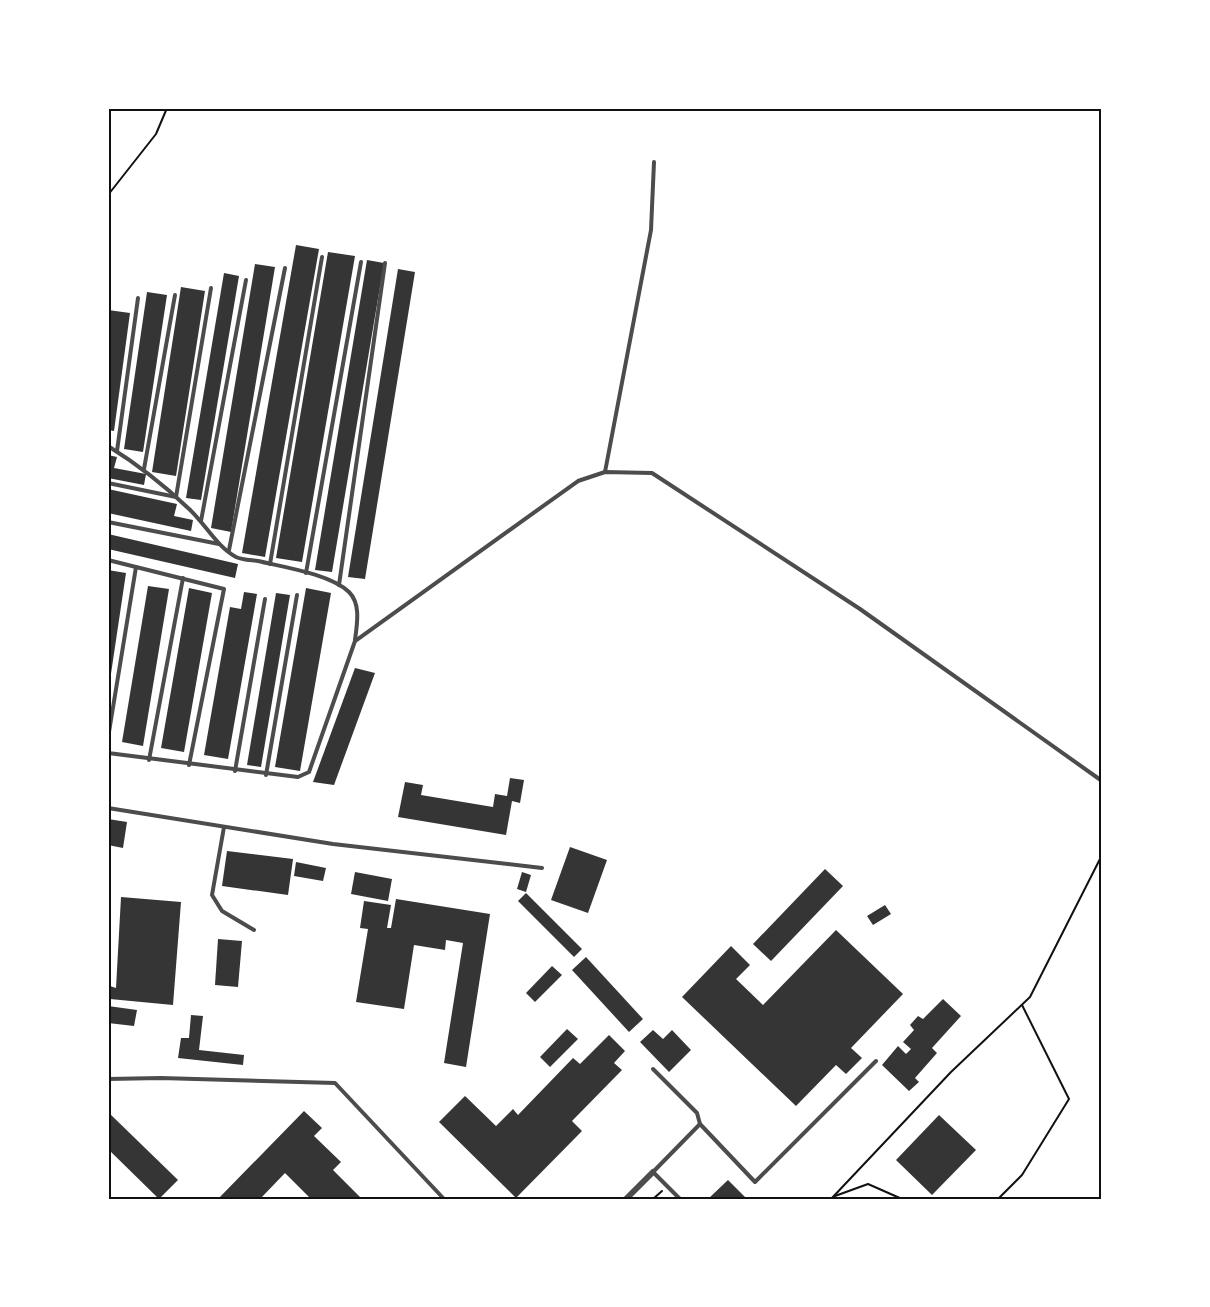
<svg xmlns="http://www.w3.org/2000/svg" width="1210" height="1307" font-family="'Open Sans',sans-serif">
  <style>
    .building { fill: #353535 }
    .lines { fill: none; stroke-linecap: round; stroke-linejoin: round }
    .path { stroke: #111; stroke-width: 2 }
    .service { stroke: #4c4c4c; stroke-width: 4 }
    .minor { stroke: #4c4c4c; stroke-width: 6 }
    .neatline { fill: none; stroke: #111; stroke-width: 2 }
  </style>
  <rect width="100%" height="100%" fill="#fff"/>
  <g class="building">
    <polygon points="296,245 319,249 265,557 242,553"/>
    <polygon points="328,252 355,256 302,562 276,558"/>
    <polygon points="367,260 384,263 332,572 315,570"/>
    <polygon points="255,264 275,267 231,532 211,528"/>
    <polygon points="398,269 415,272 365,579 348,577"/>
    <polygon points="224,273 239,276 201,500 186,498"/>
    <polygon points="181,287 205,291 176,476 152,472"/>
    <polygon points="147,292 167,295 143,452 124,449"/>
    <polygon points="108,310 130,313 114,431 108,430"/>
    <polygon points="108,455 117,457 114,468 146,474 144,485 108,478"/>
    <polygon points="108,489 177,504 174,516 193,520 191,531 108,513"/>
    <polygon points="108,534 238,564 235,578 108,549"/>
    <polygon points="108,570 126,573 109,687 108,687"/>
    <polygon points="148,586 169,589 143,746 122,742"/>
    <polygon points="189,588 212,593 184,752 161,748"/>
    <polygon points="306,588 331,593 300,771 275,767"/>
    <polygon points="244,592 257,594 228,759 204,755 230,607 241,609"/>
    <polygon points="276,593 290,595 261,767 247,765"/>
    <polygon points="355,668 375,673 334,785 313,782"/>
    <polygon points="510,778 524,780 520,803 512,801 506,835 398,817 405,782 423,785 421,795 493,807 495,794 507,796"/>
    <polygon points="108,819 127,822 123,848 108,845"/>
    <polygon points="570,847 607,860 588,913 551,900"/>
    <polygon points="227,851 293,859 288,895 222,886"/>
    <polygon points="296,862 326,868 323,881 294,876"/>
    <polygon points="825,869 843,886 771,961 753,944"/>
    <polygon points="355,872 392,879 388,901 351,894"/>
    <polygon points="522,872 531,875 526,892 517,889"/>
    <polygon points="526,893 582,949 574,957 518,901"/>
    <polygon points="121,897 181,902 173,1005 110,999 110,986 116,988"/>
    <polygon points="396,899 490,914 466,1067 444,1063 463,943 446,940 445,950 414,945 404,1009 356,1002 368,929 360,928 364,901 391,905 387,928 391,928"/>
    <polygon points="885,905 891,914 873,925 867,916"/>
    <polygon points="836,930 903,994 851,1048 862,1058 846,1074 836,1065 796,1106 682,997 731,946 750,965 736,979 763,1005"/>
    <polygon points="218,939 242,941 238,987 215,985"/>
    <polygon points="586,957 643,1019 629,1032 572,970"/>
    <polygon points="552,966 562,975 535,1002 526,993"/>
    <polygon points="943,999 961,1016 932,1048 937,1053 915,1078 919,1082 909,1091 882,1065 898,1046 906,1054 911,1049 903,1042 914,1030 910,1025 918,1016 923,1019"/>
    <polygon points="108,1006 137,1010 134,1026 108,1023"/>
    <polygon points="191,1015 203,1016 199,1050 244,1055 243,1065 178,1058 181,1038 189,1038"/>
    <polygon points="567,1029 578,1039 550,1067 540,1057"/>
    <polygon points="653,1030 663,1039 672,1030 691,1050 669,1072 640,1042"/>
    <polygon points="609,1035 625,1051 614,1063 622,1070 572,1121 582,1131 516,1198 439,1122 465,1096 496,1126 513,1109 518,1115 573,1058 580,1064"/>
    <polygon points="304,1111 322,1128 314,1136 341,1162 333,1170 362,1199 311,1199 285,1173 260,1199 218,1199"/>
    <polygon points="108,1112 178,1180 159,1199 108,1149"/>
    <polygon points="939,1115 976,1150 932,1195 896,1160"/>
    <polygon points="728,1180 747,1199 708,1199"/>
  </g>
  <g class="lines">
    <g class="path">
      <polyline points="108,195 156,134 167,108"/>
      <polyline points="835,1196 868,1184 902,1199"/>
      <polyline points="653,1199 662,1191"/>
      <polyline points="831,1199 951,1072 1030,997 1102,855"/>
      <polyline points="998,1199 1022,1175 1069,1099 1022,1005"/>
    </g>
    <g class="service">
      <path d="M108,446c29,18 55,38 80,62 16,14 28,38 48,49 6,3 15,3 22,4 25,6 72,13 91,31 12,12 8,32 6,48"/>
      <polyline points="117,451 138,298"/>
      <polyline points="144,469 175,295"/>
      <polyline points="605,472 651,230 654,162"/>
      <polyline points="108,483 176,497 211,288"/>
      <polyline points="201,521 246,280"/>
      <polyline points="108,522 219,544"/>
      <polyline points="229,550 285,268"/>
      <polyline points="108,560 224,589 189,765"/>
      <polyline points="270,564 322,257"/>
      <polyline points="306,573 361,262"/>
      <polyline points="339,585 385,263"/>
      <polyline points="108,738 136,567"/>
      <polyline points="108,753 298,777 309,772 355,641 578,481 605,472 652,473 860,609 1102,781"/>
      <polyline points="149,760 183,578"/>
      <polyline points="235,771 265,599"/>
      <polyline points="266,775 297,595"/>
      <polyline points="108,808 333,844 542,868"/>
      <polyline points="224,827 212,895 222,911 254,930"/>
      <polyline points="653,1069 697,1113 700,1124"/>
      <polyline points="108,1079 161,1078 335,1083 444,1199"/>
      <polyline points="108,1198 110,1199"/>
      <polyline points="680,1199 653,1172 700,1124 755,1182 876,1061"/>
    </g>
    <polyline class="minor" points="626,1199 653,1172"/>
  </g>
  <rect width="1210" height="1307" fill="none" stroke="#ffffff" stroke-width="219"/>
  <rect x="110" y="110" width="990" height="1088" class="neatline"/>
</svg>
